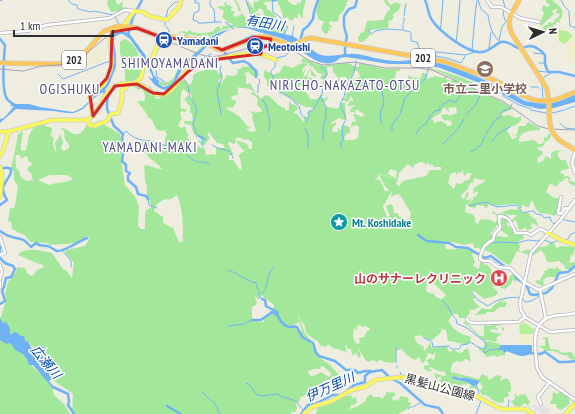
<svg xmlns="http://www.w3.org/2000/svg" width="575" height="414" font-family="'PT Sans Narrow','Noto Sans JP',sans-serif">
  <style>
    .industrial { fill: #e4e0e8 }
    .education { fill: #f1eecf }
    .medical { fill: #f6e2de }
    .green { fill: #a3e89a; fill-rule: evenodd }
    .pitch { fill: #b5f096 }
    .water { fill: #6fb3f6 }
    .lines { fill: none; stroke-linecap: round; stroke-linejoin: round }
    .stream { stroke: #6fb3f6; stroke-width: 1 }
    .canal { stroke: #6fb3f6; stroke-width: 2 }
    .river { stroke: #6fb3f6; stroke-width: 2.5 }
    .minor-casing { stroke: #b4b4c1; stroke-width: 4 }
    .major-casing { stroke: #cdcdcd; stroke-width: 5 }
    .highway-casing { stroke: #cdcdcd; stroke-width: 5.5 }
    .minor { stroke: #fff; stroke-width: 2.5 }
    .major { stroke: #f8f85c; stroke-width: 3.5 }
    .highway { stroke: #ffc85b; stroke-width: 4 }
    .rail { stroke: #a4a2b9; stroke-width: 1 }
    .highway-bridge-casing { stroke: #cdcdcd; stroke-width: 5.5; stroke-linecap: butt }
    .highway-bridge { stroke: #ffc85b; stroke-width: 4 }
    .marked { fill: none; stroke: #d62828; stroke-width: 3; stroke-linejoin: round }
    .labels { text-anchor: middle; dominant-baseline: central; stroke-width: 3; stroke-linejoin: round; paint-order: stroke }
    .shield { fill: #fff; stroke: #6d6d6d; stroke-width: 1 }
    .shield-label { font-size: 11px; font-weight: bold; fill: #2e2e2e }
    .transit-label { font-size: 12px; font-weight: bold; fill: #164399; stroke: #fff; text-anchor: start }
    .education-label { font-size: 12px; font-weight: bold; fill: #785e54; stroke: #fff }
    .culture-label { font-size: 12px; font-weight: bold; fill: #0d838f; stroke: #fff; text-anchor: start }
    .health-label { font-size: 12px; font-weight: bold; fill: #be3a42; stroke: #fff; text-anchor: end }
    .street-label { font-size: 12px; fill: #2e2e2e; stroke: #fff }
    .water-label { font-size: 13px; font-style: italic; fill: #064ca9; stroke: #fff }
    .quarter-label { font-size: 14px; letter-spacing: 1px; fill: #4d4a82; stroke: #fff }
  </style>
  <rect width="100%" height="100%" fill="#efece0"/>
  <polygon class="industrial" points="540,404 551,410 549,414 541,413 539,411 535,412 534,408 532,408 532,405 534,405 539,407"/>
  <g class="education">
    <polygon points="556,30 566,30 574,36 572,38 575,37 575,62 572,62 568,57 568,48 566,46 568,43 565,45 552,37 552,32"/>
    <polygon points="98,48 101,54 102,61 94,65 93,62 89,62 87,56"/>
    <polygon points="475,61 496,66 497,67 496,75 473,71"/>
    <polygon points="523,322 534,329 533,332 535,332 535,344 519,344 519,326"/>
  </g>
  <polygon class="medical" points="275,44 288,48 291,49 290,51 285,56 275,59 262,53 263,48"/>
  <g class="green">
    <polygon points="108,0 115,0 118,5 123,1 122,8 126,7 127,9 119,12 119,11 111,12 107,4"/>
    <path d="M233,0l4,1 5,12 6,8 3,-1 -2,-7h2l-5,-10 2,-2 9,13 1,-1 6,7 2,-3 -3,-3 1,-1 -2,-4 -2,-1 -4,4 -3,-4 1,-1 -1,-3 1,-3 2,1 4,-2h28v1l5,4h4l1,-4 1,4 3,-5h4l-3,11v6l-2,1 -1,-4h-2v4l-4,-1v2l-3,2 -4,-4 -2,1h-2c0,-6 -4,-12 -6,-17 -5,-1 -8,1 -12,1l-1,2 3,3v2c11,6 9,11 18,18v8c-27,-5 -50,-16 -75,2l-2,-2 -10,1 -10,-2 -1,4 -3,-2 1,-2 -3,-2 -7,2 7,-3 5,1 4,-2v2c9,2 14,2 23,-1l1,-3 4,-2 2,3 2,-1 -1,-2h4v-2l1,2 6,-1 -2,-2h-2l-7,-6 2,-6 -7,-4 4,-1 4,1 -1,-4 2,-1 1,3h2l4,3 -2,1v2h3v3h-1l1,3 7,-2v-4h-2l-3,-8z"/>
    <path d="M319,0h29c-3,6 -3,12 -9,15l-1,6 -3,1 -5,-1 -1,3 3,2 -1,2 -3,-1 3,3h-3v3l-3,1 -4,-6 3,-6 -6,-3 -1,-5 -1,-1z"/>
    <polygon points="384,0 387,0 389,4 392,5 394,2 401,4 399,10 392,15 394,16 392,20 388,21 389,25 388,28 370,30 370,35 363,42 359,42 358,37 360,35 360,33 364,32 367,21 383,20 387,12 390,10 389,6 387,6"/>
    <path d="M546,0h6c7,6 14,10 9,19h-2l1,4 -4,-2v3l-3,1v2l-3,1v2l-5,1 -3,-3 2,-1 -1,-1 5,-1v-3l5,1 2,-4 3,-1 2,-4 -5,-1 3,-3 -1,-1 -6,2 3,3c-5,5 -9,8 -14,13l2,4 -1,1c-3,-7 1,-13 3,-19l-2,-3 1,-5 5,2 2,-2 -4,-3z"/>
    <path d="M125,39c11,5 13,15 17,26h-1l-5,-10 -2,4h2l6,12 -4,10 -7,2 -6,-2v-14l-5,-14v-11z"/>
    <polygon points="208,40 208,42 178,70 174,82 170,85 161,86 159,81 165,83 173,79 179,67 194,55 195,53 191,50 196,52"/>
    <path d="M304,58l11,6 9,2 24,-3 8,4h3v-4l25,6h17l-2,2h-3l-1,8 6,2 6,-1 2,-5 1,2 11,1 1,-5h3l2,2v4l8,-3 8,2 3,-2 2,1 -3,2 6,2 2,-2 15,7 -5,1v6l7,-6 36,17 7,5 -13,5 1,2 2,-2 -1,2 7,-1 7,3 5,-2v5l-5,4 -7,2 -2,4 5,8h2l4,-3 -5,-1 -2,-3 3,3 3,-1 2,1 -2,-2 2,-7h6l3,-4 12,6v2c-9,1 -21,0 -21,12l15,-2 4,4h4l2,-3v-4l3,1 1,-4h2l1,2 -2,4 -4,2 -1,3 -4,3 -1,-1h-2l1,3 4,1 1,3 -6,4 1,5 5,-2 3,-5 5,3v-6l3,-2 11,-1 -7,2v4l3,4h5l2,6 2,2 -9,3 -1,2 4,1v3l3,-1 3,1v4l5,1v4l-6,-3 -1,-5h-2l-5,4 -4,-2 3,3 -4,4 -6,-4 -4,9 8,6h6l-3,16 -3,2c-13,-6 -15,3 -21,-14l-2,-1 -2,6h-4v-2h-2l-2,4 -4,-5 -16,1 -2,1 -11,-2v3l-3,1 -1,-2 -7,-1 -2,3 -6,-1 -1,-3 5,-4 1,-4 1,1 3,-4 -1,-2 -3,2h-1l1,-5 11,-7 -1,-2 -2,1 -9,-2 1,4 -4,1 -2,6 -6,5 -1,3 3,2 3,-7 2,1 -3,7 5,-1v2l-5,4 -1,6 2,2 5,1 3,3v5l3,2 2,-4c7,-2 11,0 16,3l1,-6h1l-1,5 3,2v3l-3,-2 -3,5 -4,4 4,2 14,1v-2l-8,-5 3,-4 -2,-4 2,-5 6,4 -3,3 5,4 1,3 11,4 1,3 -8,5h3l1,4 -1,2 1,3 8,-3 3,2 -2,4 -12,-4 -7,14c-11,-3 -18,-16 -29,-15l-2,-2h-5l-1,-5 -9,2 -12,-3 -7,1 1,6c11,2 20,-4 30,4l-4,1 3,8 -2,3 2,2 4,2 1,-6 2,-1 4,3 1,-1 5,7 -1,2 2,2v3l6,4 3,4 4,-2 -5,-9 3,4 5,1 1,-4 4,-3 2,8 -1,1 -2,-3 -2,5 -6,5 -4,-1 -5,-6v5l-3,-1 -1,1 4,3 2,3 -3,3 -11,3 -10,-8 -3,2 5,5 -3,1 2,4 5,4 -7,3 -4,-1 2,3 -6,6h-6l-1,-4h-6l-2,5 -2,1c4,10 13,14 23,17l-1,6c-8,3 -14,-2 -22,-2l-2,-11 -5,-1 -1,-2 -2,2 2,-1 2,3 -5,5 -2,1 -1,2 -4,1 -11,-5 -5,2 3,6 7,4 -1,3 2,1 6,-9v5l2,1 15,-2 -1,2 2,3 -1,2 5,-3h2l2,2 5,1 2,-3 4,-2 3,14 -5,-3h-2l-1,3 -6,-1 -4,2 -1,3h-1v6l28,7 3,-5 6,3 1,3 8,-5 5,2 -2,2 1,2 5,-3 3,2 2,6v5l-3,1 1,5h-3l-2,1v4c-7,3 -12,-3 -18,-7h-4l-4,-8 2,3 3,-2 -4,-7 -27,-5 1,3 14,3 6,4 3,-1 1,3c-6,3 -9,0 -14,1l-1,-1h7l2,-2 -3,-3 -2,2 -4,-1 -1,3 -11,-2v-2c-4,2 -9,0 -11,-3l1,-1 1,2v-4h-5l2,2v1h-2l-2,-7 5,2 7,1 -1,-4 -2,-1 -2,1 -11,-5 -1,2 3,1 -2,2 -6,-3v-3l5,-1 -1,-3 -2,-1 4,-3 4,2 2,-8 -3,3 -5,-2 -3,8 -3,2 -3,-6 -3,3c-7,-2 -10,-6 -15,-12l-1,2h-4l-1,11 -2,2 -9,-1 -4,-3 -2,3 -6,-2 -2,2 -4,-1 -9,-15 4,9 -2,3 -3,-5h-1l-1,2 -2,-1 -1,-5h-3l-2,-4h-1l2,7 -14,-4 -5,-4 -2,3 -6,-2 -3,-5h-2l-9,-7 -1,-7 -6,-9 -2,1 3,1 5,15 9,9 -12,-7 -2,-4 2,-2 -3,-8 -6,3 5,2 3,10 9,4 6,14 14,10 9,10 -4,2 -2,-1 -3,3 1,2 -4,4h-2v-2l4,-3v-1l-5,2 -5,6c-5,0 -11,3 -13,8l-5,2 -2,5h-3l1,6 -2,4h-4v2h-219l1,-20 -19,-13 -13,-25 8,-9 -13,1 -23,-13 -7,-7 27,39 12,11 7,9 2,8 10,9 6,10h-70v-95l6,-18 -1,-7 3,-12 8,-10 1,-5 8,1 2,5 4,3 2,-1 4,-5 7,-3 -1,-2c-9,-2 -16,-7 -25,-10l1,-2c12,-6 21,-2 33,0l11,16 3,1 6,8 2,-16 -4,-3 -5,-7 1,-2 19,-4 4,-6 -1,-4 -12,7 -26,2 -2,-2 -17,-1 -7,-7 -12,-6 -1,-7 -3,-1 2,-13h4c3,-8 2,-14 4,-22l-4,-6v-8l-3,-4c3,-12 5,-23 7,-34l5,-3c0,6 -3,12 -2,19l3,1 2,-1c3,-11 1,-14 9,-24l8,-1 9,3v4l-2,3 4,3 -1,5 2,8 1,-1 -1,-8 3,-3 2,-5 3,7 -2,8 3,2 5,-3v-4l-4,-4 -1,-9 -4,-3c7,-1 11,8 18,6 5,-1 6,-6 9,-9 7,0 10,-6 17,-4l1,4 15,9 2,13 -1,12 4,26 11,13 3,10 -1,18 3,3h4v-14l1,-5 5,-2 -1,-7 -3,-5v-9l-2,-7 -1,-14 3,-1 12,4h3c-5,-7 -13,-9 -17,-17h-4l-4,-3v-4l9,-3 19,4v-8l2,-4 -3,-4 -4,1 -4,-2 -4,-9 -4,-3c-2,-6 -7,-10 -11,-16h7c2,-4 1,-8 -2,-12l-4,1 -5,-5c7,-1 14,4 18,10l6,1 -3,1 4,2 2,-1 -1,-2 5,-1 18,-16 5,3 2,5v-3h2l2,-5v-4c6,-5 15,-6 23,-5l3,5 1,-4 3,5 -5,5 3,3 6,-9 6,1 4,-2 1,-3 -1,-1 6,-3v-3l1,3 6,-1 6,7 2,-1 -1,-3 1,1 1,6 -5,1 -6,-5 -4,1 2,3v8l4,-1 6,12h2l3,4 4,-4c10,2 10,11 20,13v3l4,-1v-10l2,4 5,1 2,4 -4,3 -1,2 3,-1c3,2 5,7 8,9l1,-3 -2,-1 2,-2 3,1v-5l5,-2 1,-1 -4,-2h-5c-5,-4 -9,-2 -14,-9l-3,-1 -7,-4 -1,1 -10,-12 3,5 -3,1 -3,-3v-5c-5,-4 -3,-5 -3,-10l6,3 1,2 8,-2 5,-8 8,3c5,-2 10,-7 16,-4 -3,3 -7,4 -5,9l3,-5 -3,9 3,-1 4,-8 6,8 -1,3v-2l-4,-2v-5h-1l-3,7 5,1v10l4,3 -7,-1 -2,-4 -5,1 -3,-2 -1,4c5,3 11,3 12,10h8l2,-4h2l-1,2 3,2 4,-3 -1,4 -3,2 1,4c6,1 10,4 15,1v-4h5l1,16 -1,1 -6,-2 -8,5 1,1 4,-2v3l-3,2 -1,3 2,2h4v-4l3,3 2,-6 7,2v6h-2l-4,4 1,3h8l5,-2 1,-11 -3,-2 -5,2 1,-5 4,-1 -3,-7h3l5,3 4,-2 -7,-5h-3l1,3 -4,-1 -3,1 3,-6 4,-1 -4,-1 -2,2 -2,-2 2,-4h3v-2l-3,-4v4l-3,3 -5,-2 2,-3 2,2v-5l7,-4 3,-3 -3,-3 1,-2h-1l1,-4 6,-1 -2,-6h-4l-6,15 -2,-9h-6l-1,4h-3l3,-4 -3,-1 -1,-3h-2v-6h-6l1,7 -4,6 -4,-2 3,-4 -5,-1 -3,-4 -1,1 -1,-3 -3,-1 -2,-3 -6,-1v-3zM238,87c6,3 12,-1 16,6h-5l6,3 3,3 -1,6 6,6 -8,2 -1,-2 -3,1 2,3 -1,3 4,13 -6,1 -4,-4 4,1v-2h-2l-9,-11 -12,-7v-2l6,1 3,-6v-2l-3,1 -2,-5 7,-1zM183,89l5,4h3l1,8 -5,-7v2l-3,4 3,1v3l3,2v6l1,2 1,-1 1,8h-9v1l1,2 6,1 2,7 8,13 1,-4 -5,-2v-2l4,-1 5,3 -3,1 -1,5h2l6,-7 -3,-4 2,-2 8,11 6,1 2,4h-9v7l-4,-1 -6,1 -1,-6 -3,-2 -1,1 -3,-2 -8,5 -2,-3 3,-2 -4,-10h3l-2,-1 -3,-9 -4,2 -3,-3 4,-7 -2,-5 2,-2 3,1 2,-2 -4,-2 -2,1c-1,-8 -1,-14 2,-20zM456,107l1,6 -8,3 -1,-2 -7,1 1,3 4,3 1,-1 4,1 1,3 -2,2h-3l-1,-2 -5,-3 -7,2 -2,-5 9,-5 2,-5h3l2,4h1l-1,-4zM237,137l9,3 1,-1 5,3v7h-3l-2,-5 -11,-4 5,8 4,3 -4,2 -3,3 2,2 2,10 -2,2 -7,-10h-4v-5h3l1,-1 -5,-11 2,-1 4,2 2,-2 -1,-2zM16,155h4l1,4 4,-3 3,2v3l4,2 -1,3h-2l-2,4 4,3 2,7 -7,1 -6,-5v-3c-5,-6 -5,-10 -4,-18zM420,162h3l2,2 4,-1v3l3,-2 2,3h7v3h-11l-4,6 -19,4 -4,1 -4,5 -3,-2 2,-5 -15,-4h-4l6,11 4,4 -1,1h-3l-5,-11 -5,-1v-1h3v-3l2,-1 16,4 -8,-4 2,-5 7,2 -1,7h2l1,-5 9,-9 5,4v2l1,-5zM462,169l2,6 1,1 2,-3h4v2l-2,5h-3l-5,4 -5,-1 -2,6 -6,-6 2,-9 5,-2 2,3 1,-3 3,1zM50,175h17l6,4c-7,4 -15,3 -24,6l-11,-5zM392,191v2l-1,4 6,-3 3,1 11,18 -1,5 -4,2 -4,-3h-2l-3,-4h-3l-1,-7 -2,-2 -5,2 4,10 -3,2 -4,-12c1,-1 8,-14 9,-15zM177,195c6,13 6,31 6,46l-2,1h-2l-6,-14 -8,-4 -2,-2v-5l-9,-6c2,-9 9,-12 17,-12zM431,281l14,13 1,1 -5,5 -2,-2 -3,-1 -3,-4 -2,1 -5,-3 1,-8zM261,295l13,10 -1,4 4,5 -2,1 -3,-2 -8,5v4h-2l-9,-2 -1,-2v-11l4,-2 1,-3 -2,-3 1,-3 2,3h2v-2zM360,325l2,2 2,-1 5,2 1,2 -3,1 -3,6h-2l-1,1h-2l1,5 -2,1 -3,-2 -2,-6 1,-8 3,2v-4zM321,366l3,1 8,7 -3,3 -8,-5 -5,3 -5,1 -3,-3v-2l6,-2h6z"/>
    <path d="M427,68c7,0 42,11 48,16l-3,3 -32,-15z"/>
    <polygon points="518,208 522,212 529,213 531,217 533,215 532,217 534,219 535,218 539,227 533,223 530,226 533,228 528,230 528,232 526,228 519,230 516,220 513,222 511,221 517,215 509,215 506,213 508,217 503,216 503,213 498,214 498,216 492,213 493,211 497,214 511,209 516,210"/>
    <path d="M549,243h5l2,5 6,-2 13,1 -2,8h-2l-2,8 6,-1v5l-2,-2 -4,5 -4,-1v-3l-6,-5 -6,1h-6l-2,-7 -4,-5 -9,6 -1,-2c9,-12 9,-4 18,-9z"/>
    <polygon points="556,267 562,271 556,277 547,277 543,280 544,285 542,286 535,282 537,280 540,281 543,274 545,273 544,271 548,270 548,268 555,269"/>
    <path d="M507,298l-6,4 2,1 2,-2 2,2 -2,4h-6l-5,5h-7l-1,2 -11,1 7,-7 4,1h5c4,-6 11,-10 18,-11z"/>
    <path d="M465,321l15,15h4v-11l7,1 1,-3 10,1 -3,2 5,2v3h-1l-2,-4 -6,-2 3,5 -9,-1 2,3 11,2 -5,3 -1,5 -9,-2 -2,1c-9,-5 -13,-14 -22,-18z"/>
    <path d="M548,337l2,12 8,1 4,3 9,-1 2,2 2,-1 -2,2 2,2v3l-2,1v-2h-3l-3,-4h-5c-6,-5 -11,-4 -18,-4l-1,-3 -4,-1v-1h6v-7h-3l1,-1z"/>
    <polygon points="488,341 500,344 499,350 502,350 505,353 505,356 502,355 496,357 495,355 487,357 476,346 483,349 485,343"/>
    <polygon points="561,391 568,396 570,403 566,407 561,410 557,408 556,404 550,404 553,397 552,395 554,392 557,394"/>
    <path d="M386,392l9,1v3l-3,1 1,4 3,-2 1,2 2,-1 1,-4 7,1 3,4 -2,-1v2l3,1c-1,6 -8,8 -13,11h-82l1,-5 2,-3 8,-1 12,-6 2,-2 12,-2 -2,4 5,-2 1,3 -4,3 3,-2 1,1 -3,4v-2l-3,1 -1,4c3,0 14,-6 16,-9v-2l5,-4 2,3h7l2,2 4,-5z"/>
    <polygon points="514,393 518,397 519,395 525,394 530,402 528,405 531,409 525,403 519,407 513,405 513,403 511,403 511,402 512,400 513,401 515,398"/>
  </g>
  <g class="pitch">
    <polygon points="559,30 567,31 572,35 572,37 565,44 559,41 558,31"/>
    <polygon points="523,322 534,329 533,334 520,334 519,326"/>
  </g>
  <g class="water">
    <path d="M240,27h10l43,9 25,18c13,5 25,-2 39,0 12,2 24,6 36,7 13,0 26,-3 39,0 33,8 64,24 93,40 18,4 33,2 50,-7v8l-21,6 -14,1 -17,-4 -38,-20 -45,-17 -18,-4h-33l-43,-7 -6,1c-16,16 -38,-8 -51,-16 -8,-5 -17,-6 -26,-9 -6,-1 -11,-4 -17,-5 -24,-2 -33,14 -49,28 -3,3 -8,5 -12,9 -7,8 -8,23 -20,25 -8,-2 -13,-7 -17,-14l4,3 1,-2 -12,-23 -2,-2 -9,-13 -7,-5h-3l-6,3v5l2,13v12l-7,18 -5,6 -11,8 -10,10 -9,4h-7l-14,-2 -37,-2 -16,14v-4l4,-1 12,-14h13l11,3 33,5 9,-4 21,-20 7,-11 4,-16 -3,-19 3,-9 5,-2 10,2 17,23 8,19 5,6v3l4,3c15,-2 10,-13 18,-21 8,-9 19,-15 27,-24v-2c11,-10 18,-9 32,-13z"/>
    <path d="M6,322l4,6v6l6,-2 5,4h3l1,5 3,1 4,7 6,-3 8,2 -5,6c5,8 11,14 11,25l-3,2 6,7 -4,-2 -18,-21h-4l-2,-6 -4,-5 -8,-4 -3,-5 -3,-2 -3,1 -6,-4v-16z"/>
    <path d="M500,345h32v7c-7,8 -18,2 -25,-1l-2,2 -3,-3h-3z"/>
    <polygon points="452,376 460,378 466,378 480,381 477,385 473,386 467,382 453,379"/>
  </g>
  <g class="lines">
    <g class="stream">
      <polyline points="68,0 72,4 77,5 78,9 91,12 94,11 113,15"/>
      <polyline points="197,0 195,0 195,3 199,3"/>
      <polyline points="246,0 250,12"/>
      <polyline points="272,0 273,12 280,17 285,26 288,27 285,32 285,35"/>
      <path d="M478,0l3,9 7,6c1,9 5,23 13,27"/>
      <polyline points="561,0 564,6 569,11 570,26 575,28"/>
      <polyline points="0,1 2,0"/>
      <polyline points="210,2 210,0"/>
      <polyline points="199,4 199,11 194,13 193,20 197,21 198,23 204,23"/>
      <polyline points="171,6 175,2 177,2"/>
      <polyline points="476,7 477,1"/>
      <polyline points="405,8 406,4"/>
      <polyline points="250,13 255,20 259,22 258,28"/>
      <polyline points="404,16 405,8"/>
      <polyline points="115,17 118,22 118,25"/>
      <polyline points="166,18 168,9 171,6"/>
      <polyline points="165,21 165,26"/>
      <polyline points="404,21 404,18"/>
      <polyline points="215,22 221,22"/>
      <polyline points="225,22 231,26 233,29"/>
      <polyline points="204,23 215,22 214,9 211,7 210,3"/>
      <polyline points="403,24 404,22"/>
      <polyline points="441,24 443,0"/>
      <polyline points="458,25 460,0"/>
      <polyline points="167,27 168,29"/>
      <polyline points="403,27 403,25"/>
      <polyline points="474,27 476,7"/>
      <polyline points="387,29 402,30"/>
      <polyline points="403,29 403,28"/>
      <polyline points="440,29 441,25"/>
      <polyline points="169,30 169,32"/>
      <polyline points="369,30 371,34"/>
      <polyline points="403,30 410,32"/>
      <polyline points="293,31 294,26"/>
      <polyline points="169,33 170,34"/>
      <polyline points="411,33 411,41 417,42 419,48 422,51"/>
      <polyline points="372,34 375,31 386,29"/>
      <polyline points="292,36 293,32"/>
      <polyline points="203,38 205,38"/>
      <polyline points="206,38 211,38"/>
      <polyline points="499,40 502,27 506,22 503,14 505,7 503,0"/>
      <polyline points="456,42 458,26"/>
      <polyline points="489,48 491,32"/>
      <polyline points="293,49 297,49"/>
      <polyline points="472,51 474,27"/>
      <polyline points="423,52 426,51 465,55 475,52"/>
      <polyline points="534,53 542,54"/>
      <polyline points="427,54 435,56"/>
      <polyline points="207,56 211,54"/>
      <polyline points="436,56 446,58"/>
      <polyline points="276,58 285,56 292,49"/>
      <polyline points="447,58 461,63 462,61"/>
      <polyline points="463,60 465,56"/>
      <polyline points="199,61 205,57"/>
      <polyline points="275,61 275,67 271,71 271,73 280,92 291,98 295,103 299,106 301,114 305,119"/>
      <polyline points="356,62 356,61"/>
      <polyline points="539,63 544,63"/>
      <polyline points="429,69 429,68"/>
      <polyline points="156,71 157,77 165,82"/>
      <polyline points="538,71 546,72"/>
      <polyline points="58,74 63,79 115,59"/>
      <polyline points="486,75 491,76 493,78"/>
      <path d="M182,77c8,8 6,11 8,21l3,3 4,9 -4,14 4,11 6,5 -1,5 1,1"/>
      <polyline points="543,80 544,77 551,73"/>
      <polyline points="380,84 381,87 384,103 380,113 381,123"/>
      <polyline points="469,85 472,82"/>
      <polyline points="542,85 543,99"/>
      <polyline points="150,87 153,91 161,93"/>
      <polyline points="346,87 353,75 356,63"/>
      <polyline points="531,87 536,87"/>
      <polyline points="537,87 539,88"/>
      <polyline points="258,93 258,85 260,83 259,79"/>
      <polyline points="485,93 487,90"/>
      <polyline points="504,94 503,96 519,105 531,109"/>
      <polyline points="321,97 326,107"/>
      <polyline points="344,97 346,88"/>
      <polyline points="406,97 426,78 428,69"/>
      <polyline points="262,99 266,105 268,113"/>
      <polyline points="342,101 343,98"/>
      <polyline points="341,102 340,106 343,110"/>
      <path d="M441,106l9,-6 4,2h2c3,-6 9,-10 13,-16"/>
      <polyline points="511,106 512,104"/>
      <polyline points="531,110 546,113"/>
      <polyline points="343,111 345,115"/>
      <polyline points="552,113 561,111 575,106"/>
      <polyline points="221,114 217,91 222,78 220,70 221,66"/>
      <polyline points="400,114 405,98"/>
      <polyline points="268,115 270,121 269,130"/>
      <polyline points="466,115 476,104 480,95 484,94"/>
      <polyline points="345,116 346,120"/>
      <polyline points="306,122 309,116 308,112 313,110 322,94 324,79 327,74 321,66"/>
      <polyline points="560,123 565,128 575,129"/>
      <polyline points="323,127 326,117 326,108"/>
      <polyline points="305,128 308,134 308,147"/>
      <polyline points="323,128 323,140"/>
      <polyline points="392,131 392,125 399,115"/>
      <path d="M123,134l3,-3c12,13 25,7 38,14 3,1 5,4 7,6l6,-2 2,2"/>
      <polyline points="416,134 422,126 426,124 430,116 435,111 440,110 440,107"/>
      <polyline points="486,134 495,120 501,117 501,113 503,111 509,109 511,107"/>
      <polyline points="492,141 499,133 510,127"/>
      <polyline points="443,144 458,129 464,119"/>
      <path d="M212,145c2,1 4,2 6,3 7,3 13,1 15,10"/>
      <polyline points="342,148 340,144 343,140 342,127 345,121"/>
      <path d="M470,151c8,0 13,-9 15,-15"/>
      <path d="M187,155c11,11 13,4 23,9"/>
      <polyline points="148,199 149,205 157,208"/>
      <path d="M468,205c8,2 14,-6 22,-1"/>
      <path d="M491,205l7,2 19,-2c8,12 6,6 17,6l2,3 6,1 2,3 6,-1 1,4 3,3 6,-5 15,3"/>
      <polyline points="544,240 552,243 559,240"/>
      <polyline points="565,240 568,239 570,235 575,232"/>
      <polyline points="493,243 502,242 517,243 528,240 538,241 540,240"/>
      <polyline points="62,250 71,261 71,267"/>
      <path d="M228,270c9,3 20,11 28,13l2,7"/>
      <path d="M265,290c3,-8 2,-15 8,-22"/>
      <polyline points="259,291 259,296 262,299"/>
      <path d="M472,293l6,7 10,6c2,-1 4,-3 6,-4 5,-3 18,-6 25,-4"/>
      <polyline points="261,295 264,291"/>
      <path d="M522,298l3,4c6,0 11,-3 15,-7"/>
      <polyline points="442,300 448,307 453,316 455,318"/>
      <polyline points="456,319 457,324"/>
      <polyline points="246,323 252,320"/>
      <polyline points="458,324 467,328 485,342"/>
      <polyline points="228,326 245,324"/>
      <polyline points="424,338 431,341"/>
      <polyline points="432,342 433,347 449,346"/>
      <polyline points="476,346 483,349 485,353 489,350 499,349"/>
      <polyline points="450,347 452,349 459,349"/>
      <polyline points="460,348 461,345 468,344 470,342 475,345"/>
      <polyline points="484,349 487,347 485,342"/>
      <polyline points="396,363 396,348"/>
      <polyline points="397,366 397,368"/>
      <polyline points="400,372 401,375"/>
      <polyline points="246,383 249,384 256,394 261,396 277,394 285,398 288,398 297,402 301,408"/>
      <polyline points="476,384 479,393"/>
      <polyline points="202,392 215,404 220,414"/>
      <polyline points="419,404 421,401"/>
      <polyline points="413,407 418,404"/>
      <polyline points="508,408 509,400"/>
      <polyline points="302,409 304,411"/>
      <polyline points="408,409 410,407 412,407"/>
      <polyline points="476,414 481,401"/>
    </g>
    <g class="canal">
      <polyline points="273,1 276,0"/>
      <polyline points="199,136 205,139"/>
    </g>
    <g class="river">
      <path d="M425,0c3,6 3,15 7,20 7,11 36,34 50,32 8,-1 12,-7 19,-10 6,-2 12,4 17,6 4,1 8,-2 12,-2 5,0 12,5 15,9v9l3,8h11l16,4"/>
      <polyline points="128,35 133,17 142,0"/>
      <path d="M0,39l5,6c-1,11 -4,45 2,54 2,3 5,4 8,6h-3l6,1"/>
      <polyline points="300,42 303,30 308,26 313,19 314,12 318,0"/>
      <polyline points="345,44 347,37 344,26 344,16 349,9 355,7 357,0"/>
      <polyline points="233,45 253,36"/>
      <polyline points="345,46 345,55"/>
      <polyline points="224,51 228,57"/>
      <polyline points="229,58 233,63 244,61 249,64 256,71 256,77"/>
      <polyline points="104,89 104,92 108,96 107,102 107,109 114,126 123,134 122,138 124,146 122,161 126,165 126,171 130,173 128,176 128,180 136,187 138,194 146,196 148,199"/>
      <path d="M0,205l7,-5c-2,-4 -5,-8 -4,-13 2,-6 19,-24 -3,-18"/>
      <path d="M0,231c3,2 6,4 9,5 13,5 11,-1 22,11l5,-4c4,4 7,2 12,3 3,1 6,4 9,5 7,1 22,-10 30,-13"/>
      <polyline points="418,235 425,240"/>
      <polyline points="427,241 449,243 456,247 468,248 485,258 491,256 504,266"/>
      <polyline points="0,247 0,251"/>
      <polyline points="0,258 5,263 13,266 15,269 11,277 6,278 4,287 2,291 5,301 0,304"/>
      <polyline points="508,268 514,272 517,279 522,282"/>
      <polyline points="524,285 527,286 530,294 534,295 546,293 552,288 559,273 568,272 575,266"/>
      <path d="M262,299l3,1 1,6 11,6c1,6 6,15 14,15 2,0 4,-1 6,0l5,10 11,6 3,10 3,3 16,5 11,9h9l3,3 7,-2h6"/>
      <polyline points="0,320 3,327"/>
      <polyline points="252,320 261,320 272,312 278,316"/>
      <path d="M529,353l11,1 5,-2 14,10c5,0 13,0 16,-1"/>
      <polyline points="53,387 68,394 69,401 68,405 74,414"/>
      <path d="M347,391l7,-6 11,-3v-6c4,-5 10,-5 17,-6l8,8 10,5 25,22 14,3 4,6"/>
      <polyline points="167,406 181,414"/>
      <polyline points="301,414 308,405 315,404 333,395 339,395"/>
    </g>
    <g class="minor-casing">
      <g id="minor">
        <polyline points="487,0 492,7 501,7 520,18 539,22"/>
        <polyline points="0,33 27,31 47,25 110,18 124,10 134,11"/>
        <polyline points="261,54 261,48 269,45 271,39"/>
        <polyline points="575,152 572,163 575,173"/>
        <polyline points="561,197 558,213 561,214 565,208 569,209"/>
        <polyline points="575,200 562,218 531,253 520,303 521,310 525,317 550,332 575,330"/>
        <path d="M548,233c-11,-7 -8,-3 -17,2l-4,-2h-11c-5,-8 -4,-16 -17,-17l1,12 -5,5 -2,7c-8,3 -12,10 -13,19l3,2h7l8,6 12,1 14,14 15,8 36,-16"/>
        <polyline points="0,237 5,253 0,255"/>
        <polyline points="0,265 2,272 0,279"/>
        <polyline points="0,282 0,287"/>
        <polyline points="540,290 546,319"/>
        <path d="M575,313c-8,3 -17,1 -25,4 -21,6 -14,36 -13,51l5,9 33,23"/>
        <polyline points="467,319 469,322 475,323 519,322 525,317"/>
        <polyline points="541,404 538,397 550,382"/>
      </g>
    </g>
    <g class="major-casing">
      <g id="major">
        <polyline points="254,38 254,44"/>
        <polyline points="135,83 141,78 144,65 151,61 161,37"/>
        <polyline points="93,116 90,97 91,94 104,84 110,71 112,62 110,39 113,31 123,27 134,11 143,12 149,16 167,20 179,7 181,0"/>
        <polyline points="87,120 90,125 94,126 107,121 111,114 118,113 122,100 122,90 126,88 128,84"/>
        <path d="M0,132l11,-1 41,-11h35c14,-7 15,-28 29,-34 7,-4 20,-4 27,0 7,4 12,11 22,8 10,-4 14,-15 21,-22 11,-10 58,-21 73,-18 6,1 12,4 17,6"/>
        <path d="M0,156c5,-8 6,-16 9,-25"/>
        <polyline points="0,167 2,177 0,197"/>
        <polyline points="548,233 561,240 575,245"/>
        <polyline points="304,414 312,407 332,401 352,390 365,387 375,380 402,377 411,378 422,382 446,387 459,391 471,393 489,403 501,409 525,409 533,414"/>
        <polyline points="565,414 575,404"/>
      </g>
    </g>
    <g class="highway-casing">
      <g id="highway">
        <path d="M519,0c-6,13 -14,18 -7,34l34,53c5,13 1,27 5,40"/>
        <polyline points="0,63 57,64 68,63 84,54 104,31 118,26 137,28 163,38 172,37 202,40 215,48 222,50 258,37 268,37 290,45 296,44 306,39 311,38 446,62 494,80 504,85 516,93 534,100 544,101 555,100 575,92"/>
        <polyline points="553,133 559,140 575,150"/>
      </g>
    </g>
    <use href="#minor" class="minor"/>
    <use href="#major" class="major"/>
    <use href="#highway" class="highway"/>
    <polyline class="rail" points="0,69 23,71 42,66 69,64 81,58 110,34 124,29 142,30 198,54 210,57 218,56 261,45 274,43 288,47 310,61 323,65 355,62 385,68 418,68 432,70 504,102 538,126 549,129 575,130"/>
    <g class="highway-bridge-casing">
      <polyline id="highway-bridge" points="550,127 553,133"/>
    </g>
    <use href="#highway-bridge" class="highway-bridge"/>
  </g>
  <path class="marked" d="M137,28l26,10 39,2 20,10 33,-13 16,2 -2,6 -8,3v6l-42,5 -28,10 -27,25 -11,-1 -16,-9 -22,2 -22,30 -3,-20 17,-18 4,-12 1,-34z"/>
  <defs>
    <g id="station-disc" transform="scale(0.9)"><circle r="9.5" fill="#1a4fb4" stroke="#fff"/><path d="M-3-6H3Q5-6 5-4V2Q5 4 3 4L4.5 6H3L1.5 4h-3L-3 6H-4.5L-3 4Q-5 4-5 2V-4Q-5-6-3-6ZM-3.5-4v3h7v-3ZM-3.5 1v1.5H-2V1ZM2 1v1.5H3.5V1Z" fill="#fff"/></g>
    <g id="school-disc" transform="scale(0.9)"><circle r="9.5" fill="#8d6e63" stroke="#fff"/><path d="M0-5L7-2L0 1L-7-2ZM-4 1L0 2.5L4 1V4Q0 6-4 4Z" fill="#fff"/></g>
    <g id="sight-disc" transform="scale(0.9)"><circle r="9.5" fill="#0f9aa8" stroke="#fff"/><path d="M0-6L1.8-2.2L6-1.7L2.9 1.2L3.7 5.4L0 3.3L-3.7 5.4L-2.9 1.2L-6-1.7L-1.8-2.2Z" fill="#fff"/></g>
    <g id="hospital-disc" transform="scale(0.9)"><circle r="9.5" fill="#e0444e" stroke="#fff"/><path d="M-5-5h3v3.5h4V-5h3V5h-3V1.5h-4V5h-3Z" fill="#fff"/></g>
  </defs>
  <g fill-rule="evenodd">
    <use href="#station-disc" x="164" y="40"/>
    <use href="#station-disc" x="255" y="46"/>
    <use href="#school-disc" x="485" y="69"/>
    <use href="#sight-disc" x="339" y="222"/>
    <use href="#hospital-disc" x="499" y="278"/>
  </g>
  <g class="labels">
    <g class="shield">
      <rect x="411" y="49" width="24" height="18" rx="3"/>
      <rect x="62" y="51" width="24" height="18" rx="3"/>
    </g>
    <g class="shield-label">
      <text x="423" y="58">202</text>
      <text x="74" y="60">202</text>
    </g>
    <g class="transit-label">
      <text x="177" y="40">Yamadani</text>
      <text x="268" y="46">Meotoishi</text>
    </g>
    <g class="education-label">
      <text x="485" y="88">市立二里小学校</text>
    </g>
    <g class="culture-label">
      <text x="352" y="222">Mt. Koshidake</text>
    </g>
    <g class="health-label">
      <text x="486" y="278">山のサナーレクリニック</text>
    </g>
    <g class="street-label">
      <text transform="translate(440 387) rotate(15)">黒髪山公園線</text>
    </g>
    <g class="water-label">
      <text transform="translate(265 23) rotate(10)">有田川</text>
      <text transform="translate(46 362) rotate(50)">広瀬川</text>
      <text transform="translate(330 387) rotate(-24)">伊万里川</text>
    </g>
    <g class="quarter-label">
      <text x="170" y="63">SHIMOYAMADANI</text>
      <text x="345" y="85">NIRICHO-NAKAZATO-OTSU</text>
      <text x="70" y="89">OGISHUKU</text>
      <text x="150" y="147">YAMADANI-MAKI</text>
    </g>
  </g>
  <g transform="translate(543 32) rotate(85)" stroke="#ffffff" stroke-width="3" paint-order="stroke">
  <path d="M0-3L7 15L0 10L-7 15Z" fill="#2e2e2e"/>
  <text y="-6" font-size="11" font-weight="bold" text-anchor="middle" fill="#2e2e2e">N</text>
  </g>
  <path d="M14 30v6h99v-6" fill="none" stroke="#2e2e2e" stroke-width="2"/>
  <text x="20" y="30" font-size="12" fill="#2e2e2e" stroke="#ffffff" stroke-width="3" paint-order="stroke">1 km</text>
</svg>
